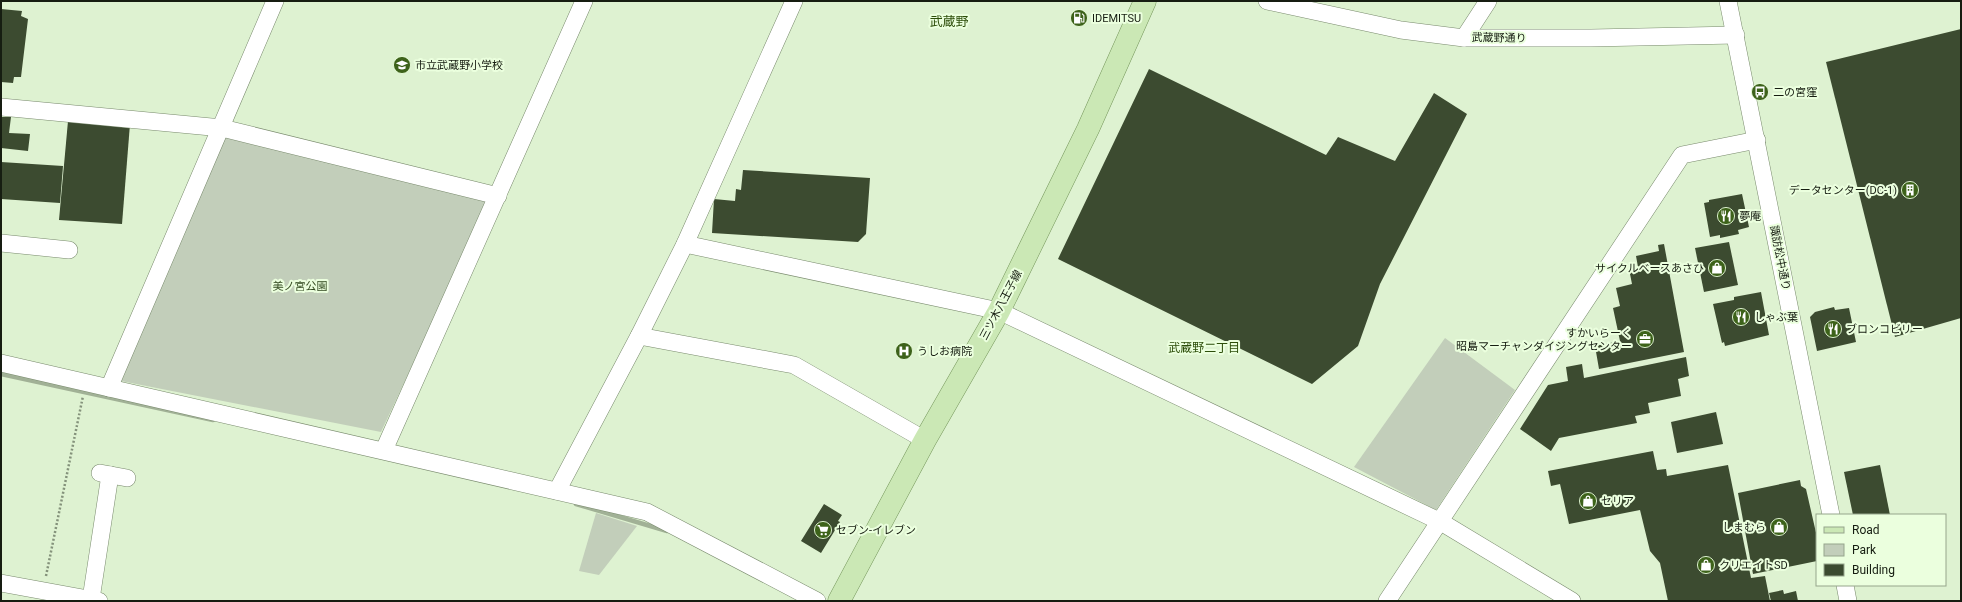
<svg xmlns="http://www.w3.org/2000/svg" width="1962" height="602" font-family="Roboto,'Noto Sans JP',sans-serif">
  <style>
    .green { fill: #c2ceba }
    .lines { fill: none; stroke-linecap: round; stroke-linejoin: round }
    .stream { stroke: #a1b196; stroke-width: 4.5 }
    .building { fill: #3c4b30 }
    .minor-casing { stroke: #798a6d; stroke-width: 18 }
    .major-casing { stroke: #76975c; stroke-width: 23 }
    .path { stroke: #84927b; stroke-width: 2.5; stroke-dasharray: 2 2; stroke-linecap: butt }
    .minor { stroke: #fff; stroke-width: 17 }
    .major { stroke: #cbe8b5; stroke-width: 22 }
    .labels { text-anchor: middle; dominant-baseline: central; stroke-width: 4; stroke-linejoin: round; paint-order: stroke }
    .poi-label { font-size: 11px; fill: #161d11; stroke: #ebffde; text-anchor: start }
    .street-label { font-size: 11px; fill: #161d11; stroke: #ebffde }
    .park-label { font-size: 11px; fill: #31481e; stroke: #ebffde }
    .neighbourhood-label { font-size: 12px; fill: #2d4e0a; stroke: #ebffde }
    .quarter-label { font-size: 13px; fill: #2d4e0a; stroke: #ebffde }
  </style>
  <rect width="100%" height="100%" fill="#def2d1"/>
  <g class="green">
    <polygon points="224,135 489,202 381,432 121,381"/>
    <polygon points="1445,338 1515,390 1436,510 1354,467"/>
    <polygon points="596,513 637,526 599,575 579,571"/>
  </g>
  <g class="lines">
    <g class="stream">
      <polyline points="1,374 213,420"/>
      <polyline points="576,504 667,531"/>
    </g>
  </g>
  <g class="building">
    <polygon points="1,9 22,11 21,16 28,19 21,77 14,77 13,83 1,82"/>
    <polygon points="1961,29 1961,318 1895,337 1826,62"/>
    <polygon points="1149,69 1326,155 1338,137 1395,161 1434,93 1467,114 1380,284 1358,346 1312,384 1058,259"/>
    <polygon points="1,117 11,117 9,133 30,134 28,151 1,148"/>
    <polygon points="68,121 130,124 122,224 59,220"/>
    <polygon points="1,162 63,166 60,203 1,199"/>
    <polygon points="743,170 870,178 866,234 858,242 712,233 714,199 735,201 736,189 741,190"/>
    <polygon points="1742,194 1749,227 1738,230 1739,234 1720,238 1720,235 1710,237 1704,203 1709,202 1709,200"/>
    <polygon points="1729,242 1738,285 1704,292 1695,248"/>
    <polygon points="1664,244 1684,352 1599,369 1595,346 1620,341 1613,308 1620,306 1616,288 1632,284 1629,269 1638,267 1636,256 1659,251 1658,245"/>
    <polygon points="1761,292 1769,335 1725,346 1724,342 1722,343 1713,304 1734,300 1734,297"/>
    <polygon points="1834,307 1835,310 1849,308 1856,342 1817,351 1810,317 1815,312"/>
    <polygon points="1686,357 1689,376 1678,379 1681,396 1648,403 1650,413 1635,416 1637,423 1559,438 1551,451 1520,429 1548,385 1568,381 1566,367 1582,364 1584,378"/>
    <polygon points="1716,412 1723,444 1677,453 1671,422"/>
    <polygon points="1653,451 1657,470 1666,469 1667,476 1728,465 1751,578 1765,576 1770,601 1668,601 1660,563 1650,551 1640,510 1569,524 1560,484 1551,486 1548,471"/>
    <polygon points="1880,465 1890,515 1853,515 1844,472"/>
    <polygon points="1800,480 1801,486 1806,489 1817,537 1817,561 1753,574 1738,493"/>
    <polygon points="824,504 842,515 838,521 840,522 821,553 801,541"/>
    <polygon points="1783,590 1784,594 1796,591 1798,601 1771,601 1769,593"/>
  </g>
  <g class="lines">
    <g class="minor-casing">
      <g id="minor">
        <polyline points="1267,1 1401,30 1464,38 1591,38 1736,35"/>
        <polyline points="1728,1 1831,515"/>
        <polyline points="1464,38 1488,1"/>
        <polyline points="1,107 222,128 498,196"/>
        <polyline points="1,243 69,250"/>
        <polyline points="685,244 999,311 1441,522 1572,601"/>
        <polyline points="639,336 794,365 925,440"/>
        <polyline points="1,363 647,512 817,601"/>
        <polyline points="109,388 275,1"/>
        <polyline points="384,450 584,1"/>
        <polyline points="100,473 127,478"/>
        <polyline points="557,491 639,336 685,244 794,1"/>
        <polyline points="1,583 99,601"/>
        <polyline points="1845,585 1848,601"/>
        <polyline points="91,599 110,475"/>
        <polyline points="1387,601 1682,155 1757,140"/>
      </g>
    </g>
    <g class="major-casing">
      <polyline id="major" points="839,601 925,440 999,311 1088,129 1145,1"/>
    </g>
    <polyline class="path" points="46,576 83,396"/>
    <use href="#minor" class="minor"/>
    <use href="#major" class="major"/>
  </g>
  <defs>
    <g id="fuel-disc" transform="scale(0.9)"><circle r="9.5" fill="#3d621a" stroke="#ebffde"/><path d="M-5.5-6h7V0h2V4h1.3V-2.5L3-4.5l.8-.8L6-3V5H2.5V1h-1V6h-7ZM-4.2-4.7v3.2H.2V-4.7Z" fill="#fff"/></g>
    <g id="school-disc" transform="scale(0.9)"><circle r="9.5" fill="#3d621a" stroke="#ebffde"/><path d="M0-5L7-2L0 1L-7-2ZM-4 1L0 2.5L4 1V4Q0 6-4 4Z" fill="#fff"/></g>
    <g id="bus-disc" transform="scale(0.9)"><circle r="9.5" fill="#3d621a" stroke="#ebffde"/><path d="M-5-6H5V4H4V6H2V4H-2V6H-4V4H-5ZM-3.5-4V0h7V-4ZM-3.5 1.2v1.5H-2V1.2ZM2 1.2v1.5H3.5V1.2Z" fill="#fff"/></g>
    <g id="building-disc" transform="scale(0.9)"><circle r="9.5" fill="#3d621a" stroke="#ebffde"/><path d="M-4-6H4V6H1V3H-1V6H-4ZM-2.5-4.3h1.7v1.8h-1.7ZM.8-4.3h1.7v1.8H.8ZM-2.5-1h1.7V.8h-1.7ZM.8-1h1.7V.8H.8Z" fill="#fff"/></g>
    <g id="restaurant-disc" transform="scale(0.9)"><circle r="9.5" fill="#3d621a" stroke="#ebffde"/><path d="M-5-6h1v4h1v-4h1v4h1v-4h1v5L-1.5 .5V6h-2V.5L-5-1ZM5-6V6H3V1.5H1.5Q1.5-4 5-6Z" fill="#fff"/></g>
    <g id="shop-disc" transform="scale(0.9)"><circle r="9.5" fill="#3d621a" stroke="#ebffde"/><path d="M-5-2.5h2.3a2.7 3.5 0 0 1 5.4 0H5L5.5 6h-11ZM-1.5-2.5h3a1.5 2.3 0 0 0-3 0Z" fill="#fff"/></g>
    <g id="office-disc" transform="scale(0.9)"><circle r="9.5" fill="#3d621a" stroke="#ebffde"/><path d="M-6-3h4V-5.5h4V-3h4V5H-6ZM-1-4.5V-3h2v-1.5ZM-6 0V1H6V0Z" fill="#fff"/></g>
    <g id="hospital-disc" transform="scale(0.9)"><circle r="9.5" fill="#3d621a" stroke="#ebffde"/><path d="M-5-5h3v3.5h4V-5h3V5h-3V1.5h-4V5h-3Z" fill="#fff"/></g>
    <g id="supermarket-disc" transform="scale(0.9)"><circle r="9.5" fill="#3d621a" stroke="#ebffde"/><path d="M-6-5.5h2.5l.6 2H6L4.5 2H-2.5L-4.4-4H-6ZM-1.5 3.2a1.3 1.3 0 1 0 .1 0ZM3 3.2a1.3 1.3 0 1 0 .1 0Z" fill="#fff"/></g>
  </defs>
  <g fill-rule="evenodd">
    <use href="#fuel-disc" x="1079" y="18"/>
    <use href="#school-disc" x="402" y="65"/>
    <use href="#bus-disc" x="1760" y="92"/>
    <use href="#building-disc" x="1910" y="190"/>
    <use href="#restaurant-disc" x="1726" y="216"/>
    <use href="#shop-disc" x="1717" y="268"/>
    <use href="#restaurant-disc" x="1741" y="317"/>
    <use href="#restaurant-disc" x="1833" y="329"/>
    <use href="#office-disc" x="1645" y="339"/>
    <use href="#hospital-disc" x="904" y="351"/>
    <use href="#shop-disc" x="1588" y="501"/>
    <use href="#shop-disc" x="1779" y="527"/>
    <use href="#supermarket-disc" x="823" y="530"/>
    <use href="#shop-disc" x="1706" y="565"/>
  </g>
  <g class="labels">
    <g class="poi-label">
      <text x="1092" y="18">IDEMITSU</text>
      <text x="415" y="65">市立武蔵野小学校</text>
      <text x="1773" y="92">二の宮窪</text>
      <text x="1897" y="190" text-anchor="end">データセンター(DC-1)</text>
      <text x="1739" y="216">夢庵</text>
      <text x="1704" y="268" text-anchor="end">サイクルベースあさひ</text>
      <text x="1754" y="317">しゃぶ葉</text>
      <text x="1846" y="329">ブロンコビリー</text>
      <text x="1632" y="333" text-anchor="end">すかいらーく<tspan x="1632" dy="13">昭島マーチャンダイジングセンター</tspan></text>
      <text x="917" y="351">うしお病院</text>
      <text x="1601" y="501">セリア</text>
      <text x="1766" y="527" text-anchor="end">しまむら</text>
      <text x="836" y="530">セブン-イレブン</text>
      <text x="1719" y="565">クリエイトSD</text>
    </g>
    <g class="street-label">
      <text transform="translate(1499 38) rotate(1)">武蔵野通り</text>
      <text transform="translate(1780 258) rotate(79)">諏訪松中通り</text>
      <text transform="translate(1001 305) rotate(-62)">三ツ木八王子線</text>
    </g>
    <g class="park-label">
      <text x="300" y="286">美ノ宮公園</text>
    </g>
    <g class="neighbourhood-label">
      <text x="1204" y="348">武蔵野二丁目</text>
    </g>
    <g class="quarter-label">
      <text x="949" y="21">武蔵野</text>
    </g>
  </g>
  <rect width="1962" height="602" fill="none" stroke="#161d11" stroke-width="4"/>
  <rect x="1816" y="514" width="130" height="72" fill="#ebffde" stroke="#96a58c"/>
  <rect x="1824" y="527" width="20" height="6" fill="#cbe8b5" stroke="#96a58c"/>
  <text x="1852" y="534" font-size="12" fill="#161d11">Road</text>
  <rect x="1824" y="544" width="20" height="12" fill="#c2ceba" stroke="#96a58c"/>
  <text x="1852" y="554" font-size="12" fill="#161d11">Park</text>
  <rect x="1824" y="564" width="20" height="12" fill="#3c4b30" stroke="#96a58c"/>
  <text x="1852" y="574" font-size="12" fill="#161d11">Building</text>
</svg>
